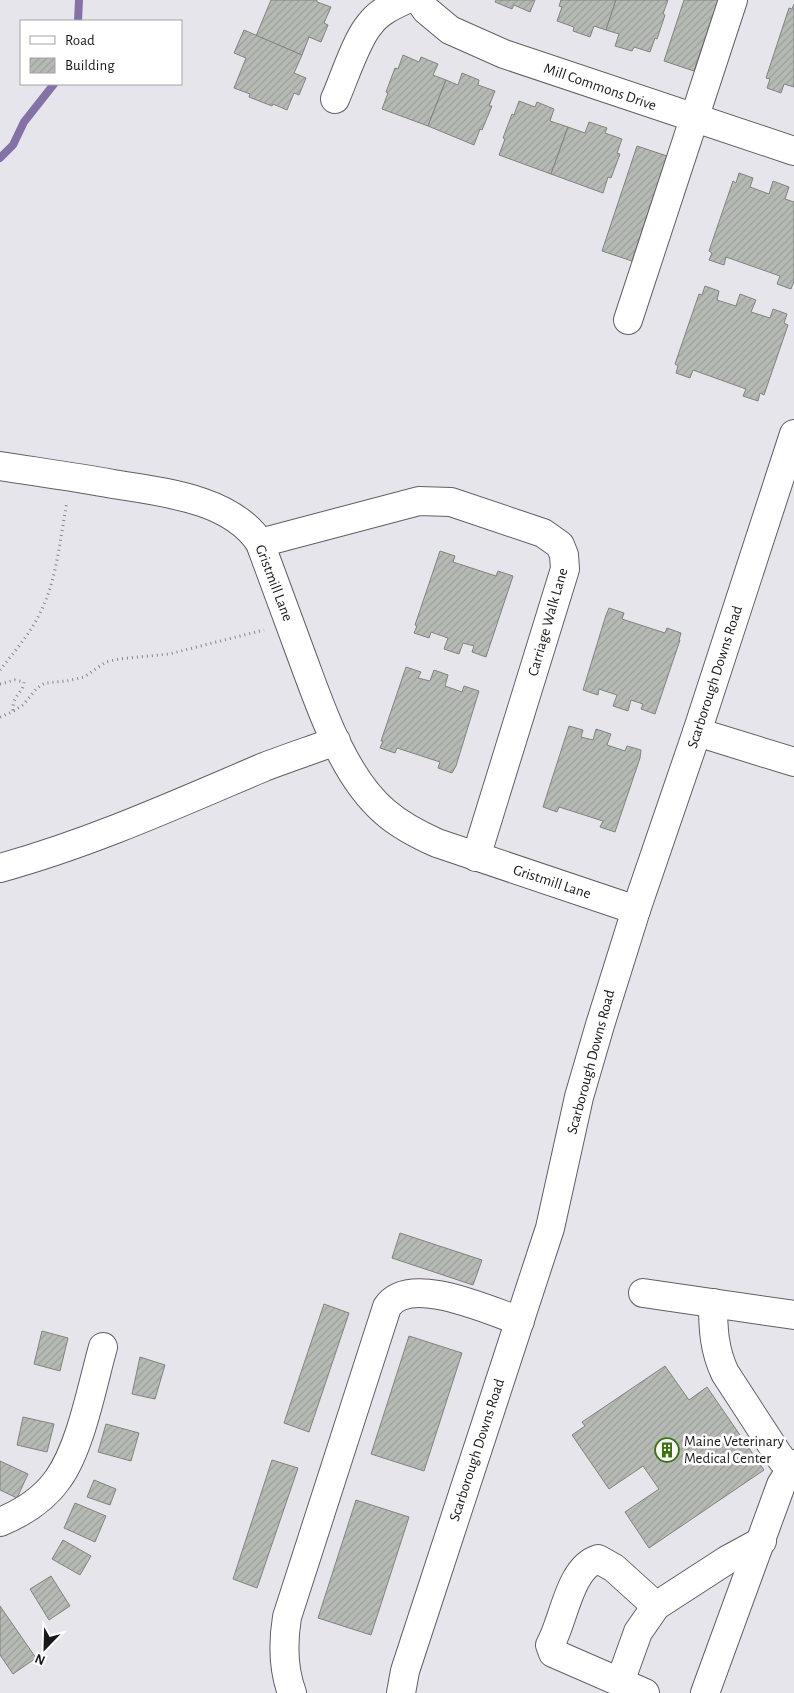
<svg xmlns="http://www.w3.org/2000/svg" width="794" height="1693" font-family="'Alegreya Sans',sans-serif">
  <style>
    .lines { fill: none; stroke-linecap: round; stroke-linejoin: round }
    .stream { stroke: #8472a7; stroke-width: 8 }
    .building { fill: url(#building-hatch); stroke: #80847e }
    .minor-casing { stroke: #615f65; stroke-width: 30 }
    .path { stroke: #87868a; stroke-width: 3; stroke-dasharray: 1 4; stroke-linecap: butt }
    .minor { stroke: #fff; stroke-width: 28 }
    .labels { text-anchor: middle; dominant-baseline: central; stroke-width: 5; stroke-linejoin: round; paint-order: stroke }
    .street-label { font-size: 15px; fill: #19181a; stroke: #fff }
    .poi-label { font-size: 15px; fill: #19181a; stroke: #fff; text-anchor: start }
  </style>
  <defs>
    <pattern id="building-hatch" width="6" height="6" patternUnits="userSpaceOnUse" patternTransform="scale(1.25)"><rect width="6" height="6" fill="#b6bab4"/><path d="M-1 1l2-2M0 6l6-6M5 7l2-2" fill="none" stroke="#9c9f9a"/></pattern>
  </defs>
  <rect width="100%" height="100%" fill="#e7e5ec"/>
  <g class="lines">
    <g class="stream">
      <polyline points="78,21 79,0"/>
      <polyline points="0,158 13,145 24,122 54,84"/>
    </g>
  </g>
  <g class="building">
    <polygon points="271,0 317,0 317,2 331,7 324,23 328,25 321,42 309,37 302,55 256,36"/>
    <polygon points="496,0 535,0 530,12 514,5 512,9 495,2"/>
    <polygon points="561,0 616,0 606,30 594,26 590,37 573,31 574,27 557,21 562,7 559,6"/>
    <polygon points="616,0 668,0 663,14 665,15 657,39 655,38 650,52 634,47 632,51 615,46 619,34 606,30"/>
    <polygon points="684,0 718,0 694,71 664,61"/>
    <polygon points="794,4 794,87 784,84 781,93 767,88 770,79 766,78 789,8 792,9"/>
    <polygon points="244,30 302,55 294,73 306,78 299,95 294,93 287,110 273,104 272,106 249,97 250,94 234,88 246,58 234,53"/>
    <polygon points="403,55 419,62 421,57 438,64 433,75 446,80 428,126 382,109 388,93 386,92 395,68 398,69"/>
    <polygon points="462,73 479,80 478,85 495,91 489,106 492,106 482,130 480,129 474,145 428,126 446,80 458,85"/>
    <polygon points="519,101 535,107 537,102 554,109 550,121 568,127 551,174 499,155 505,139 503,138 512,114 514,115"/>
    <polygon points="589,122 607,128 605,133 622,139 617,153 620,154 611,178 608,177 603,193 551,174 568,127 585,133"/>
    <polygon points="637,146 667,156 632,261 602,251"/>
    <polygon points="739,173 753,178 750,187 769,194 773,181 789,187 785,199 794,202 794,281 791,289 777,284 780,276 726,257 724,265 709,260 712,253 709,251 733,181 736,183"/>
    <polygon points="705,286 719,291 717,300 736,306 740,294 756,300 751,312 770,318 773,309 787,314 784,323 788,325 764,395 760,393 758,401 743,396 746,389 693,370 690,378 676,373 678,366 675,364 699,294 702,295"/>
    <polygon points="440,551 455,556 453,562 496,576 498,571 513,576 486,657 472,652 474,646 463,643 459,654 444,649 448,638 431,632 429,638 414,633 417,626 415,625"/>
    <polygon points="609,608 624,613 622,619 665,633 667,628 681,633 679,640 680,640 655,714 641,709 643,704 631,700 628,711 613,706 617,695 599,689 598,695 583,690 606,615"/>
    <polygon points="406,667 421,672 418,678 430,681 434,670 448,675 445,686 462,692 464,686 479,691 456,766 452,773 438,768 440,762 397,748 395,753 380,748 383,741 381,741"/>
    <polygon points="569,726 583,730 581,737 593,740 596,729 611,734 607,745 625,751 627,746 641,750 640,758 615,832 600,827 603,821 559,807 557,812 543,807"/>
    <polygon points="400,1233 482,1260 473,1285 392,1258"/>
    <polygon points="324,1304 349,1313 309,1432 284,1423"/>
    <polygon points="42,1331 68,1338 60,1371 34,1364"/>
    <polygon points="409,1336 462,1353 424,1471 371,1454"/>
    <polygon points="140,1357 165,1365 155,1399 132,1394"/>
    <polygon points="665,1366 689,1400 707,1387 764,1470 649,1548 625,1512 659,1489 643,1466 609,1489 572,1435 585,1426 582,1422"/>
    <polygon points="23,1417 54,1424 47,1452 17,1445"/>
    <polygon points="106,1424 139,1433 131,1461 98,1452"/>
    <polygon points="272,1460 298,1468 257,1588 233,1579"/>
    <polygon points="0,1461 28,1474 17,1498 0,1490"/>
    <polygon points="94,1480 116,1489 110,1505 87,1497"/>
    <polygon points="356,1500 409,1517 371,1635 318,1618"/>
    <polygon points="75,1503 106,1516 95,1542 64,1528"/>
    <polygon points="63,1540 91,1556 80,1575 52,1559"/>
    <polygon points="51,1576 70,1606 49,1620 30,1589"/>
    <polygon points="0,1606 36,1658 13,1674 0,1655"/>
  </g>
  <g class="lines">
    <g class="minor-casing">
      <g id="minor">
        <polyline points="419,0 426,10 450,30 504,54 794,151"/>
        <path d="M335,99c9,-20 21,-59 35,-75 9,-12 22,-18 35,-24"/>
        <polyline points="628,320 733,0"/>
        <path d="M0,466c38,6 75,11 113,18 48,8 118,14 147,59 14,38 28,76 42,114 19,51 41,119 83,155 16,14 34,23 52,31l199,67"/>
        <polyline points="260,543 419,501 451,502 543,533 560,545 564,555 565,569 476,857"/>
        <polyline points="697,732 794,762"/>
        <path d="M0,868c91,-25 177,-64 264,-101 23,-9 48,-17 72,-26"/>
        <polyline points="643,1293 794,1315"/>
        <path d="M713,1303c0,25 1,47 12,70l52,80 6,8 8,7"/>
        <path d="M0,1522c22,-9 44,-23 58,-43 23,-32 34,-93 45,-132"/>
        <polyline points="620,1682 638,1632 656,1606 727,1560 762,1541"/>
        <path d="M292,1693c-9,-24 -9,-51 -5,-76l100,-310c22,-34 103,4 133,14"/>
        <polyline points="401,1693 405,1671 550,1228 579,1097 600,1025 636,910 697,732 794,434"/>
        <path d="M645,1693l-92,-40 -3,-8c14,-24 19,-77 48,-86l16,9 42,38"/>
        <polyline points="705,1693 781,1485 794,1464"/>
      </g>
    </g>
    <g class="path">
      <path d="M0,670c14,-18 30,-36 40,-57 17,-33 20,-75 27,-111"/>
      <path d="M0,684l15,-4 9,2c-1,12 -12,12 -11,29"/>
      <polyline points="0,717 12,712 23,705 37,688 45,683 67,681 84,677 106,662 119,659 169,654 264,630"/>
    </g>
    <use href="#minor" class="minor"/>
  </g>
  <defs>
    <g id="building-ring" transform="scale(1.25)"><circle r="9.5" fill="#fff" stroke="#38750b" stroke-width="1.5"/><path d="M-4-6H4V6H1V3H-1V6H-4ZM-2.5-4.3h1.7v1.8h-1.7ZM.8-4.3h1.7v1.8H.8ZM-2.5-1h1.7V.8h-1.7ZM.8-1h1.7V.8H.8Z" fill="#38750b"/></g>
  </defs>
  <g fill-rule="evenodd">
    <use href="#building-ring" x="667" y="1450"/>
  </g>
  <g class="labels">
    <g class="street-label">
      <text transform="translate(600 87) rotate(19)">Mill Commons Drive</text>
      <text transform="translate(274 583) rotate(69)">Gristmill Lane</text>
      <text transform="translate(548 622) rotate(-74)">Carriage Walk Lane</text>
      <text transform="translate(715 677) rotate(-72)">Scarborough Downs Road</text>
      <text transform="translate(552 882) rotate(18)">Gristmill Lane</text>
      <text transform="translate(591 1062) rotate(-75)">Scarborough Downs Road</text>
      <text transform="translate(477 1450) rotate(-72)">Scarborough Downs Road</text>
    </g>
    <g class="poi-label">
      <text x="684" y="1441">Maine Veterinary<tspan x="684" dy="17">Medical Center</tspan></text>
    </g>
  </g>
  <rect x="20" y="20" width="162" height="65" fill="#ffffff" stroke="#a3a3a3"/>
  <rect x="30" y="36" width="25" height="8" fill="#ffffff" stroke="#a3a3a3"/>
  <text x="65" y="45" font-size="15" fill="#19181a">Road</text>
  <rect x="30" y="58" width="25" height="15" fill="url(#building-hatch)" stroke="#a3a3a3"/>
  <text x="65" y="70" font-size="15" fill="#19181a">Building</text>
  <g transform="translate(45 1648) rotate(203)" stroke="#ffffff" stroke-width="4" paint-order="stroke">
  <path d="M0-4L9 19L0 12L-9 19Z" fill="#19181a"/>
  <text y="-8" font-size="14" font-weight="bold" text-anchor="middle" fill="#19181a">N</text>
  </g>
</svg>
